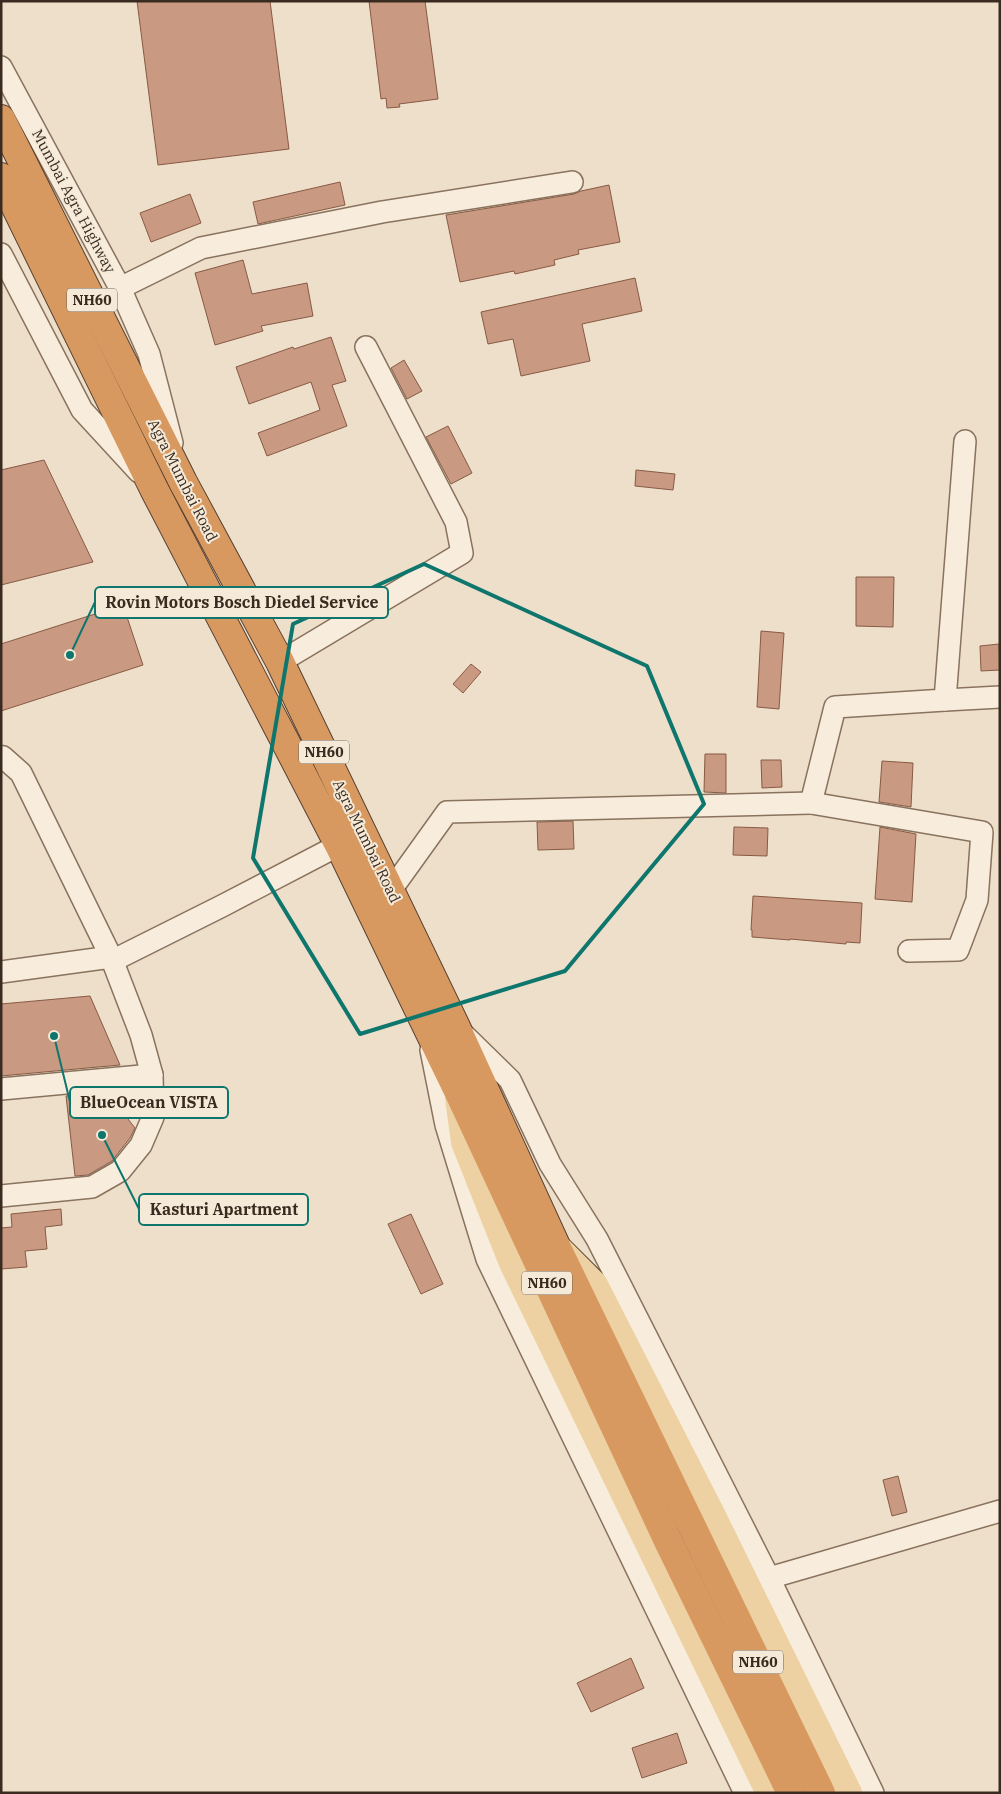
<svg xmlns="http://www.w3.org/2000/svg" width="1001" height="1794" font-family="'IBM Plex Serif',serif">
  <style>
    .building { fill: #c99981; stroke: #875a45 }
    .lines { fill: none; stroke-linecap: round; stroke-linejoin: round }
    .minor-casing { stroke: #89725e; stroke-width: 24 }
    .major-casing { stroke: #574032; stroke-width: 30 }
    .highway-casing { stroke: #574032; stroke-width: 30 }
    .minor { stroke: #f8eddc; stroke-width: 21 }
    .major { stroke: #edd1a3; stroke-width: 28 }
    .highway { stroke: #d7995f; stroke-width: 28 }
    .marked { fill: none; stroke: #0f766e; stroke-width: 4; stroke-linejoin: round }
    .labels { text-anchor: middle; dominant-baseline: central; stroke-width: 4; stroke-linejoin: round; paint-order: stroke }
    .shield { fill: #f5ead8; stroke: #726458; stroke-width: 1 }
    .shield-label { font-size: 14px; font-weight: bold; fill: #3a2b21 }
    .street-label { font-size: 15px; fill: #3a2b21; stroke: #f5ead8 }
    .leader { fill: none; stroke: #0f766e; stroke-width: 2 }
    .callout-dot { fill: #0f766e; stroke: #f5ead8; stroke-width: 2 }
    .callout { fill: #f5ead8; stroke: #0f766e; stroke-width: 2 }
    .callout-label { font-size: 16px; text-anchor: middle; font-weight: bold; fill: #3a2b21 }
  </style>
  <rect width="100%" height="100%" fill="#eddfc9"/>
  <g class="building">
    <polygon points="137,1 270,1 289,149 158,165"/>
    <polygon points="369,1 425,1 438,99 399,104 400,107 387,108 386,98 381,99"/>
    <polygon points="340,182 345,205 258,224 253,202"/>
    <polygon points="609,185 620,242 578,250 579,254 554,260 555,265 515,274 514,271 460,282 446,215 574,194 581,191"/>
    <polygon points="190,194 201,223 151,242 140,213"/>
    <polygon points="243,260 252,294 307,283 313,316 261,326 263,331 215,345 195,273"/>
    <polygon points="635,278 642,311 582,324 590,361 521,376 513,339 488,344 481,312"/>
    <polygon points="331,337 346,381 332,385 347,426 267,456 258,433 320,410 311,382 249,404 236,367 293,347 294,349"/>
    <polygon points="404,360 422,391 407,399 391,368"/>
    <polygon points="448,426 472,473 451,484 426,437"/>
    <polygon points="44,460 93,562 1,585 1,470"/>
    <polygon points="636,470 675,474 673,490 635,486"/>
    <polygon points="856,577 894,577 893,627 856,626"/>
    <polygon points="123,605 143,665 1,711 1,644"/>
    <polygon points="761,631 784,633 779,709 757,707"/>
    <polygon points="999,644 1000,670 981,671 980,646"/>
    <polygon points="471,664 481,672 463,693 453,684"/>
    <polygon points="705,754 726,754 726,793 704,792"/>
    <polygon points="761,760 781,760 782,787 762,788"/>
    <polygon points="882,761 913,763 911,807 879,802"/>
    <polygon points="573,821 574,849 538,850 537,822"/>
    <polygon points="734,827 768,828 767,856 733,855"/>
    <polygon points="880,827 916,834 912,902 875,899"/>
    <polygon points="753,896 862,903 860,943 846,942 846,944 790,939 790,940 752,937 752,930 751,930"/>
    <polygon points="90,996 120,1065 1,1076 1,1004"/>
    <polygon points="107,1092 135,1128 130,1138 112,1161 88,1175 75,1176 66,1096"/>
    <polygon points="61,1209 62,1225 45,1227 47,1249 25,1251 27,1267 1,1269 1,1228 12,1227 11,1214"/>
    <polygon points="411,1214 443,1284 421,1294 388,1224"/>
    <polygon points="898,1476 907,1512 892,1516 883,1480"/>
    <polygon points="631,1658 644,1688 591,1712 577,1683"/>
    <polygon points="677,1733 687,1763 642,1778 632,1748"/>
  </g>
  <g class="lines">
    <g class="minor-casing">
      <g id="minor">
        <polyline points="1,67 120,288 149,354 172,443"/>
        <polyline points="1,254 82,410 139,472"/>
        <polyline points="120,288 201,248 382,212 572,182"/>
        <polyline points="280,662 462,553 456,522 366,347"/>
        <polyline points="945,700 1000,697"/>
        <polyline points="1,758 3,757 21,773 111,957 120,957 222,906 339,845"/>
        <polyline points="811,803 982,832 977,900 958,950 909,951"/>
        <polyline points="391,890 447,812 811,803 835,707 945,700 965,441"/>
        <polyline points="1,972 111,957 141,1035 152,1075 153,1117 141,1145 120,1171 92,1187 1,1196"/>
        <polyline points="462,1033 510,1080 550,1164 597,1239 769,1578 873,1793"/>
        <polyline points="431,1050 446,1125 487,1259 745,1793"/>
        <polyline points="1,1089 152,1075"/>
        <polyline points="769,1578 1000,1511"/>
      </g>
    </g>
    <g class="major-casing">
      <g id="major">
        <polyline points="459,1098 465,1142 513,1263 770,1793"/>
        <polyline points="560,1251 594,1285 712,1516 848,1793"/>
      </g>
    </g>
    <g class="highway-casing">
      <g id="highway">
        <polyline points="1,119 183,482 280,662 456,1027 557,1248 821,1793"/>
        <polyline points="1,177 154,489 339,845 458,1091 668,1541 791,1793"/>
      </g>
    </g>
    <use href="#minor" class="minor"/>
    <use href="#major" class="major"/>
    <use href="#highway" class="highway"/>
  </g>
  <path class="marked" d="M424,564l223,102 57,138 -139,167 -205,63 -107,-176 40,-234z"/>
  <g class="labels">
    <g class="shield">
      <rect x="67" y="288.5" width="50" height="23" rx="4"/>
      <rect x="299" y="740.5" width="50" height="23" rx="4"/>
      <rect x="522" y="1271.5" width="50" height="23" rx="4"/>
      <rect x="733" y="1650.5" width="50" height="23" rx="4"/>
    </g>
    <g class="shield-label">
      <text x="92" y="300">NH60</text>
      <text x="324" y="752">NH60</text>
      <text x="547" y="1283">NH60</text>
      <text x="758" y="1662">NH60</text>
    </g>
    <g class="street-label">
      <text transform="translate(74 201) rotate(62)">Mumbai Agra Highway</text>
      <text transform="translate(183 480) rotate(63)">Agra Mumbai Road</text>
      <text transform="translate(367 841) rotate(64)">Agra Mumbai Road</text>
    </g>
  </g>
  <path class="leader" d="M70 655L95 602M54 1036L70 1102M102 1135L139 1209"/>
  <g class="callout-dot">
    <circle cx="70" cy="655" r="5"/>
    <circle cx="54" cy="1036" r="5"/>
    <circle cx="102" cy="1135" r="5"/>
  </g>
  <g class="callout">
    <rect x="95" y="587" width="293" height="31" rx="5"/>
    <rect x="70" y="1087" width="158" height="31" rx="5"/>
    <rect x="139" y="1194" width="169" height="31" rx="5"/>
  </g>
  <g class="callout-label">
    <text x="242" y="608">Rovin Motors Bosch Diedel Service</text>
    <text x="149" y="1108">BlueOcean VISTA</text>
    <text x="224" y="1215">Kasturi Apartment</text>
  </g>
  <rect width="1001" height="1794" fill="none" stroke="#3a2b21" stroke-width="5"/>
</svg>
